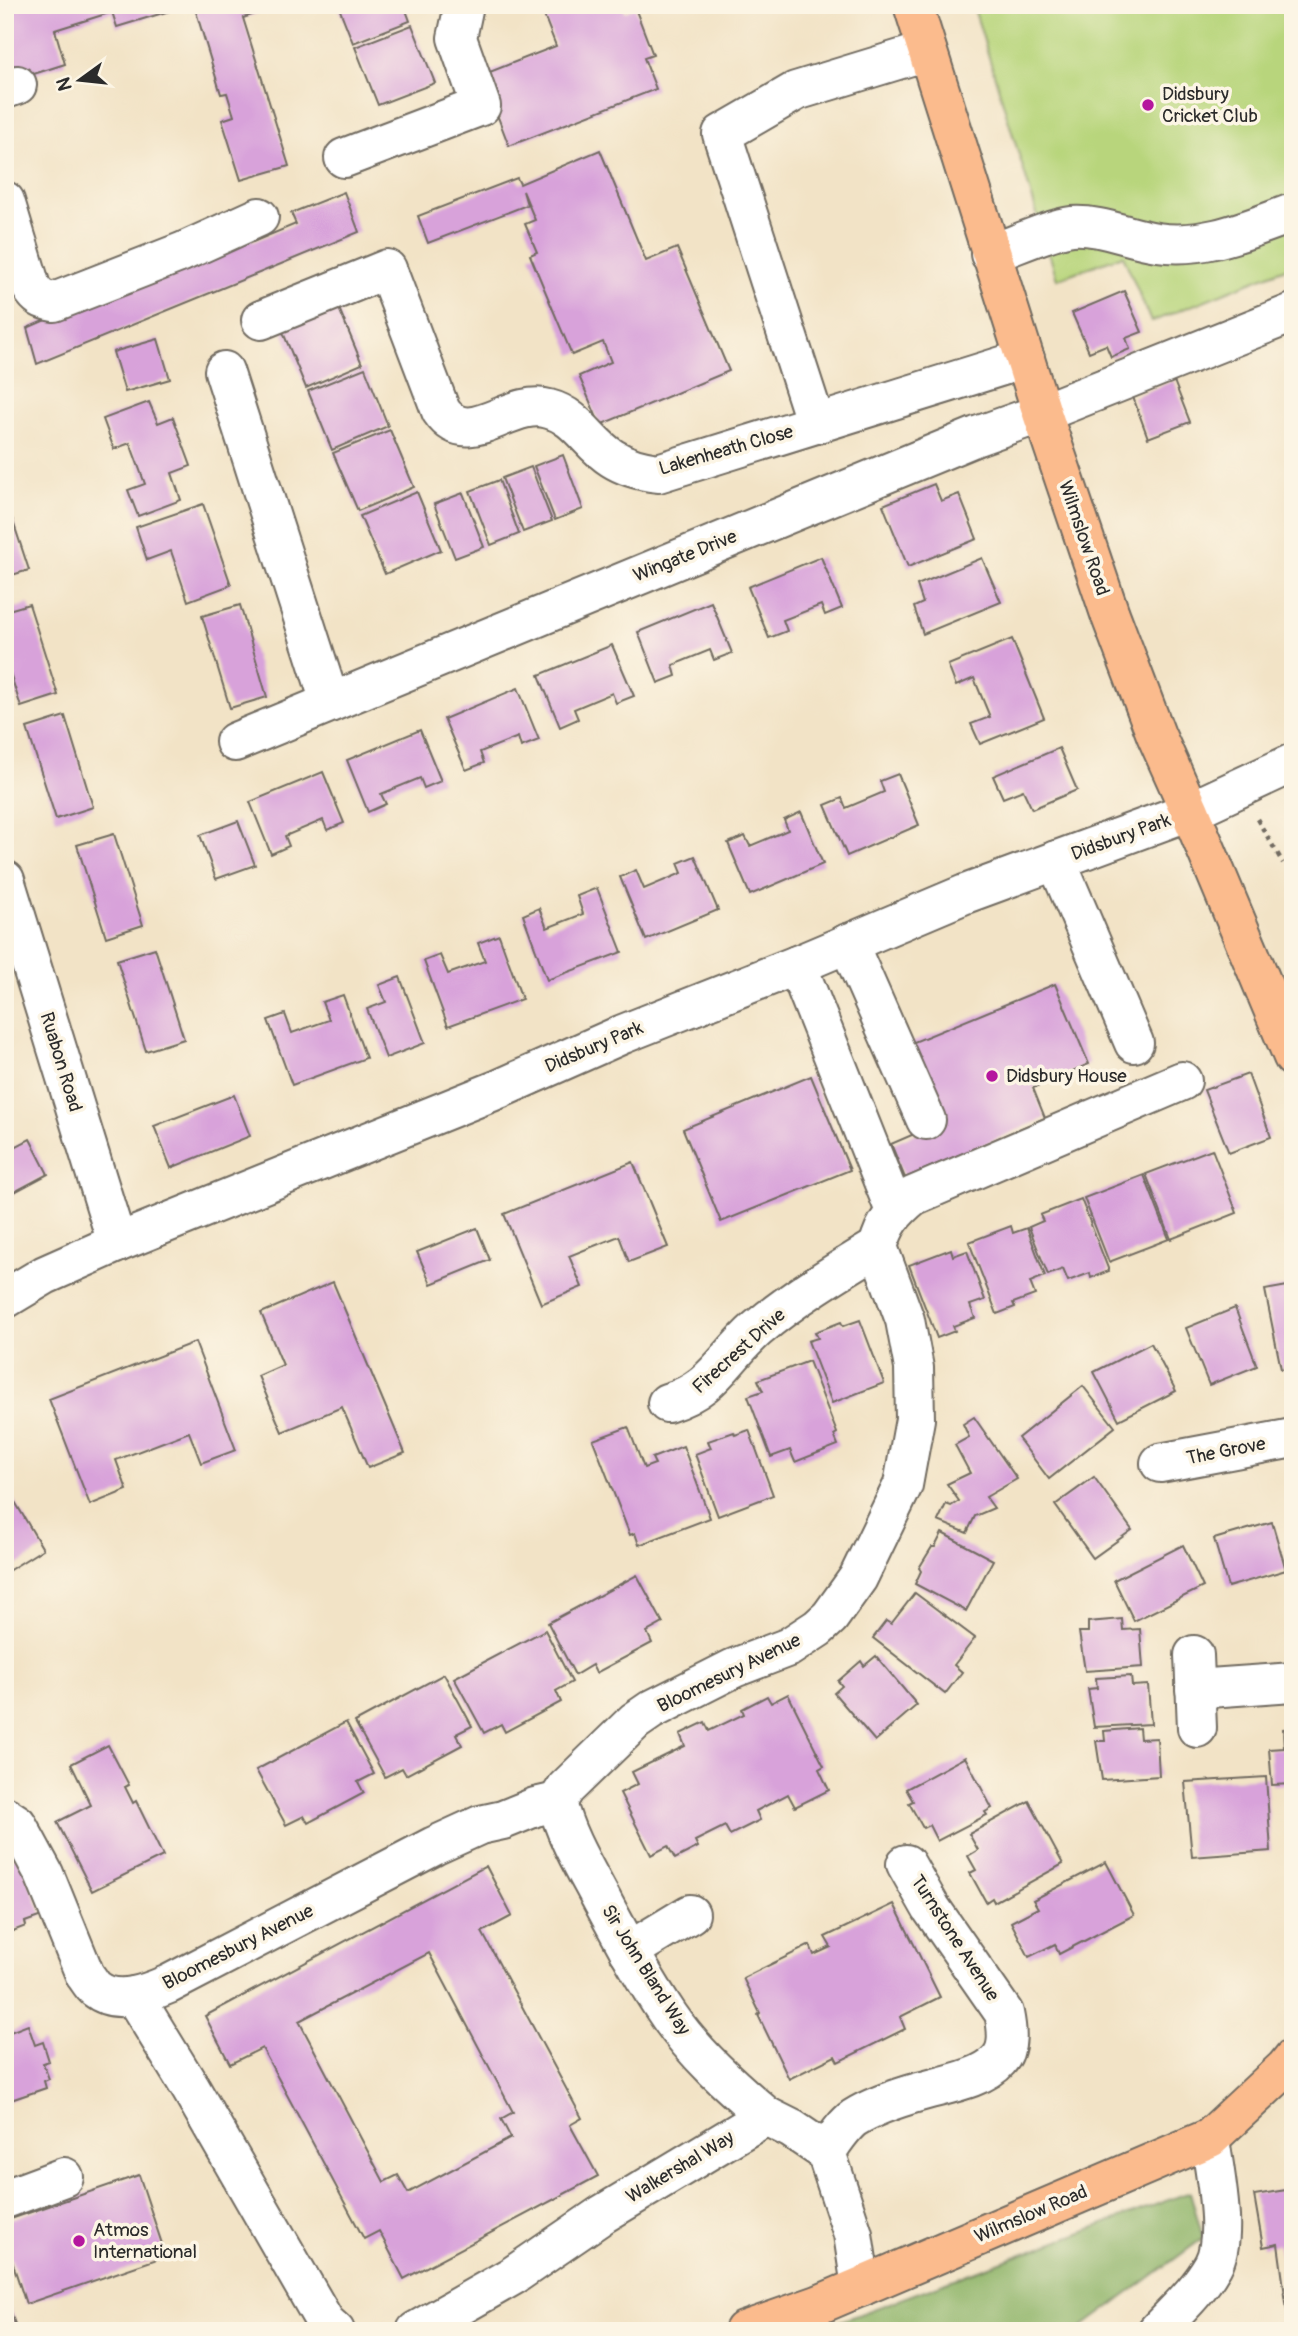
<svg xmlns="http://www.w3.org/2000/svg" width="1298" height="2336" font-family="Pangolin,sans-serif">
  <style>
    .green { fill: #b8d57c; stroke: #728054; stroke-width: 2 }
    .forest { fill: #92b66c; stroke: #5e704c; stroke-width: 2 }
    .building { fill: #d8a2da; fill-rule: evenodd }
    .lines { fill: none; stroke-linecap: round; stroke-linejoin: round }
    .minor-casing { stroke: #716b61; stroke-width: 42 }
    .major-casing { stroke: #716b61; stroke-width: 42 }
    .path { stroke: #716b61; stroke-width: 4.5; stroke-dasharray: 5 5; stroke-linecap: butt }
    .minor { stroke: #fff; stroke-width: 38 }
    .major { stroke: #fbbb8d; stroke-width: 38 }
    .poi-dot { fill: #b5179e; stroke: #fcf5e5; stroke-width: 2.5 }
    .labels { text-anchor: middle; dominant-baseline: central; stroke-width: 7; stroke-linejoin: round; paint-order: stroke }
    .poi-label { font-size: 19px; fill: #2b2b2b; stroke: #fcf5e5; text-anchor: start }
    .street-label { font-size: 19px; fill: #2b2b2b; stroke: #fcf5e5 }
  </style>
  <rect width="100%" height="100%" fill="#fcf5e5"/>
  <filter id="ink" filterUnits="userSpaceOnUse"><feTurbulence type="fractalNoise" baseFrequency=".0143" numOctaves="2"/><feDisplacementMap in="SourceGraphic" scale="14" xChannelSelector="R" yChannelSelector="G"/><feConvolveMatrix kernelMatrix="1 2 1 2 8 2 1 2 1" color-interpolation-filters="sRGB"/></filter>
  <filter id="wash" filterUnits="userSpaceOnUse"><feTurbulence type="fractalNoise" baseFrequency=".00686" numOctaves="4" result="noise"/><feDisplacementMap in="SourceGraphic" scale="28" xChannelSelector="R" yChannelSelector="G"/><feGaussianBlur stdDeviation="1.57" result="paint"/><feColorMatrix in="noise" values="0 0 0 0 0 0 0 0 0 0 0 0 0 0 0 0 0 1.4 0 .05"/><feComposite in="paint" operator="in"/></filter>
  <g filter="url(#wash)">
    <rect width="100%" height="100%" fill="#f2e3c6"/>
    <polygon class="green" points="973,5 1293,5 1293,265 1151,322 1123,255 1057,279"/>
    <polygon class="forest" points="1190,2192 1203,2238 1077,2331 814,2331"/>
    <g id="blocks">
      <g class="building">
        <polygon points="5,5 186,5 186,6 117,27 112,12 55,30 65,64 15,80 7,55 5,55"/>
        <polygon points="194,5 258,5 261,12 243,18 289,166 241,180 222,120 234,116 227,93 221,94"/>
        <polygon points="338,5 404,5 410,21 353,43"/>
        <polygon points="540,5 622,5 625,12 635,8 653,55 644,58 656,89 509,146 482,75 556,46"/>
        <polygon points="412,25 435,83 378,105 355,47"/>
        <polygon points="600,150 646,261 677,248 729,371 600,425 579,376 611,362 603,342 572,355 530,255 537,252 525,224 535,220 523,191 527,205 428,243 418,216 517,178 520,184"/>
        <polygon points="344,192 359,232 37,364 27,328 249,232 253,242 296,224 291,213"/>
        <polygon points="1124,291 1142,332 1126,338 1130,349 1111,357 1106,345 1089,352 1072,313"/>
        <polygon points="338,306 362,364 306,388 282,330"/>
        <polygon points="158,339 170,379 125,392 113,352"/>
        <polygon points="365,368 388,426 332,450 308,391"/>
        <polygon points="1174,381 1190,422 1148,438 1133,397"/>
        <polygon points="149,402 158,423 173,417 191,466 172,473 181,500 138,516 128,490 145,484 130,443 114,449 103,419"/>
        <polygon points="390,430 414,487 358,511 333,453"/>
        <polygon points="563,455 583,509 555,520 534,466"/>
        <polygon points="531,467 552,521 523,532 502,478"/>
        <polygon points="499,480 519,534 491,545 470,491"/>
        <polygon points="934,484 941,501 959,494 977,539 908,567 883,505"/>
        <polygon points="417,492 441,550 385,574 360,516"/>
        <polygon points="463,493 484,547 455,558 434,504"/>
        <polygon points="5,497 29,570 5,577"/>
        <polygon points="203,504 231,585 188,601 171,551 147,560 136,527"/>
        <polygon points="821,557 842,608 825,615 821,605 783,620 787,631 769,638 748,587"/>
        <polygon points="982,558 1001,602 923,634 914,607 923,603 917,585"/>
        <polygon points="711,602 732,653 714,660 710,650 673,665 676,676 658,683 638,632"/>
        <polygon points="29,604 58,695 21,707 5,657 5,611"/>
        <polygon points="240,605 267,697 230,708 202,616"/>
        <polygon points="1012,639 1044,718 980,744 971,724 990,717 974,678 956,686 948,665"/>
        <polygon points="612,645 634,696 616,703 612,693 574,709 578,719 560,727 539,675"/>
        <polygon points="518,688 539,740 521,747 518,737 480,752 484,763 466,770 444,719"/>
        <polygon points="65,716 93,807 56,819 27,728"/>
        <polygon points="420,730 441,781 424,788 420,778 381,794 386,804 368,812 347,760"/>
        <polygon points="1059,748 1077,790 1032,809 1023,790 1003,798 993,776"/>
        <polygon points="323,772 344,823 327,830 323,820 285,836 289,846 271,854 250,802"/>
        <polygon points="898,774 919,825 847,856 825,805 842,798 846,808 884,792 880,781"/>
        <polygon points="801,812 823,864 750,895 728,843 745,836 750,846 788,830 784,820"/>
        <polygon points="238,821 255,865 216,879 200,835"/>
        <polygon points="114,834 143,925 106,937 77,845"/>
        <polygon points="695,856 718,910 646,940 620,877 636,870 644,889 682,873 678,863"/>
        <polygon points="597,888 622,952 547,980 523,915 539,908 547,928 583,914 577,896"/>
        <polygon points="499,935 522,999 448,1026 424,961 440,955 448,974 485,961 478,943"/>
        <polygon points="155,948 184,1039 146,1051 117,960"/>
        <polygon points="400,977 425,1043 386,1058 367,1009 386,1002 379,985"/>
        <polygon points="1055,984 1089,1064 1033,1088 1045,1118 905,1178 891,1144 942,1122 909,1044"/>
        <polygon points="343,995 366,1058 292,1085 268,1020 285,1014 292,1033 329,1020 322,1002"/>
        <polygon points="1248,1074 1271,1137 1229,1153 1204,1090"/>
        <polygon points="811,1076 850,1170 721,1222 683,1129"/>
        <polygon points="234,1095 250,1136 171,1168 154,1126"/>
        <polygon points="30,1139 48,1174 5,1197 5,1152"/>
        <polygon points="1212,1149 1237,1213 1171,1239 1146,1174"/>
        <polygon points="633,1162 668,1247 629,1262 619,1236 569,1256 582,1287 541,1304 504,1214"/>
        <polygon points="1144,1175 1169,1239 1109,1262 1084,1198"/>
        <polygon points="1081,1199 1109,1271 1091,1278 1090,1273 1068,1281 1063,1269 1048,1275 1029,1227 1043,1221 1040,1215"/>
        <polygon points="1011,1226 1013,1233 1027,1228 1045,1276 1030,1282 1035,1295 1013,1303 1015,1307 997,1314 969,1242"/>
        <polygon points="477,1228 490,1260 431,1284 417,1252"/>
        <polygon points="951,1249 953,1256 967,1251 985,1300 970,1305 975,1318 953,1326 955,1331 937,1338 909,1265"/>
        <polygon points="333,1282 405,1453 368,1468 342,1407 282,1432 258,1376 283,1365 261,1313"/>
        <polygon points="1293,1285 1293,1367 1281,1369 1265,1290"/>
        <polygon points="1235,1308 1257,1366 1209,1385 1186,1328"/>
        <polygon points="860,1320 884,1383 832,1403 808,1341 818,1338 815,1332 841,1322 843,1326"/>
        <polygon points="195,1342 236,1450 201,1463 189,1432 116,1460 127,1490 90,1505 49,1399"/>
        <polygon points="1151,1343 1176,1391 1119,1420 1094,1372"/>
        <polygon points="809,1361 837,1433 834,1435 838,1445 795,1462 790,1450 771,1457 748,1396 763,1391 758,1380"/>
        <polygon points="1083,1386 1115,1427 1049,1479 1018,1438"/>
        <polygon points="974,1417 1017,1479 986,1497 994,1508 975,1516 967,1533 938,1521 946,1504 951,1506 959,1501 947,1484 970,1473 955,1445 969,1437 963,1424"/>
        <polygon points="628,1427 644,1468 655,1464 652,1458 683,1446 710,1518 639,1545 635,1533 630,1535 593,1440"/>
        <polygon points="749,1430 773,1495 718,1516 695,1454 711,1448 708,1441 734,1432 735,1435"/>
        <polygon points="1094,1477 1132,1530 1093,1558 1055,1505"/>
        <polygon points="5,1485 43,1549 8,1571 5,1567"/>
        <polygon points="1272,1522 1286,1570 1228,1587 1214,1539"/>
        <polygon points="942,1533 993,1560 966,1611 915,1584 921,1571 919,1568 932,1547 935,1547"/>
        <polygon points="1183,1545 1203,1587 1134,1621 1114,1580"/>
        <polygon points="637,1575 663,1623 647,1632 652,1643 596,1673 592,1665 575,1675 548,1623"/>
        <polygon points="915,1593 975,1638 954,1665 962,1672 945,1694 873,1638 886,1621 891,1624"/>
        <polygon points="1122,1619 1123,1630 1140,1629 1143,1667 1085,1671 1079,1632 1088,1632 1088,1622"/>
        <polygon points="545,1630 572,1682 556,1691 561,1702 505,1732 501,1724 484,1733 454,1678"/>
        <polygon points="876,1656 917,1705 875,1741 834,1693 842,1686 838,1681 861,1661 864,1666"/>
        <polygon points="444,1674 472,1726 456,1734 462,1745 406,1775 402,1768 385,1777 355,1722"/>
        <polygon points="1131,1676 1132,1686 1148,1685 1151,1724 1094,1727 1088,1689 1097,1688 1096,1678"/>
        <polygon points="788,1694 824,1766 819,1769 829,1790 795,1807 788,1794 756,1811 760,1820 730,1835 725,1826 695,1841 698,1847 675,1859 668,1846 651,1855 620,1793 638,1784 632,1772 685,1746 680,1734 705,1722 709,1731 744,1714 742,1709 767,1696 771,1703"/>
        <polygon points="346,1722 374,1774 358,1782 364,1793 308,1823 304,1816 286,1825 256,1770"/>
        <polygon points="1139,1728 1140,1739 1157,1738 1159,1776 1102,1780 1096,1741 1105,1741 1104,1731"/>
        <polygon points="1293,1728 1293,1784 1272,1785 1269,1749 1284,1748 1283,1729"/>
        <polygon points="108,1745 129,1785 125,1787 133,1803 136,1801 163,1856 92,1891 57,1822 91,1805 71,1764"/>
        <polygon points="965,1757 992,1808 985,1812 987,1815 937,1841 929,1825 923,1828 909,1803 913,1801 906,1789"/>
        <polygon points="1266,1777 1271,1851 1192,1857 1185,1782"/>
        <polygon points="1029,1801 1063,1864 994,1902 992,1898 986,1902 970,1873 976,1870 968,1856 978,1850 969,1834"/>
        <polygon points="19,1855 42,1916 25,1922 26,1926 5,1934 5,1861"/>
        <polygon points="1106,1862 1134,1915 1059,1954 1055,1944 1029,1957 1011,1922 1038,1908 1033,1900"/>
        <path d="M486,1866l26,50 -30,16 100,186 -12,7 28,51 -194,103 -25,-48 -15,8 -102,-191 -32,16 -25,-48zM429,1953l84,159 -12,7 10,19 -103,55 -10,-18 -14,7 -85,-161z"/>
        <polygon points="894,1904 940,1997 900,2017 905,2029 838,2062 835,2056 789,2079 758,2015 760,2013 743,1978 810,1945 814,1955 831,1947 825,1937"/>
        <polygon points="28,2025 35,2045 43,2042 49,2061 43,2063 49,2079 44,2081 46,2088 5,2102 5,2034"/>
        <polygon points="139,2175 166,2256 26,2304 11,2258 5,2259 5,2221"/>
        <polygon points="1293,2189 1293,2309 1287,2310 1278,2244 1263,2247 1254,2195"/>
        <polygon points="5,2295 15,2324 5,2327"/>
      </g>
    </g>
  </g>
  <g filter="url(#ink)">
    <use href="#blocks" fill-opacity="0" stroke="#716b61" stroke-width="2"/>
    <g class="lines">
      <g class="minor-casing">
        <g id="minor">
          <polyline points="5,89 17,85"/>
          <polyline points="344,158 481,106 457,38 464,5"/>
          <path d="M5,201l26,86c6,10 11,13 23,15l128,-50 77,-35"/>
          <path d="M990,254c21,-7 62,-26 82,-28 29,-2 56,12 85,16 49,7 91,-13 136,-29"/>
          <path d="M261,320l126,-51 54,142c28,41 69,-14 108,-2 28,7 40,35 63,49 14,9 30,13 46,15l367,-114"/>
          <polyline points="224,371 330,702"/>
          <polyline points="816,424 722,134 796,91 927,51"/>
          <polyline points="235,742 977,436 1042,413 1293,313"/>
          <polyline points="1056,860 1134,1043"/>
          <polyline points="5,880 117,1243"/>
          <polyline points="848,943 926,1120"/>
          <polyline points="797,965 895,1211"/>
          <path d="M878,1247c7,-25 16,-35 35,-51l269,-115"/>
          <polyline points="5,1299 45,1275 117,1243 499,1089 623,1034 797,965 965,894 1190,811 1293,763"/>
          <path d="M667,1403c47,-14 56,-44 90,-74 35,-30 81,-58 121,-82"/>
          <polyline points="1160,1463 1293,1438"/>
          <polyline points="1194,1655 1197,1728"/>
          <polyline points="1195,1689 1293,1682"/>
          <polyline points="557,1802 566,1788 635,1721 651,1710 734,1668 789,1647 818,1628 830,1617 858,1578 903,1485 915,1419 914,1368 905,1320 878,1247"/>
          <path d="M557,1802c8,33 26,63 42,93 22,41 44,83 70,121 26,38 62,70 97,100"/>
          <path d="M5,1816l12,8 27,50 41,101c4,5 7,11 11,14 21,17 52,4 73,-5l265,-138 46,-21 23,-5 32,-13 22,-5"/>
          <polyline points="629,1951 690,1914"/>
          <polyline points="134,1996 191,2089 325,2322 335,2331"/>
          <path d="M826,2152c8,-11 17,-26 28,-34 19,-12 44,-20 65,-26 24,-7 64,-13 80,-32 11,-12 8,-32 5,-47l-73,-105 -25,-44"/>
          <polyline points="5,2199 64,2177"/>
          <polyline points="416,2331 514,2275 603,2214 766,2116 792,2129 826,2152 853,2234 861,2287"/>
          <path d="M1157,2331c19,-20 42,-41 56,-66 16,-30 1,-93 -3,-127"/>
        </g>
      </g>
      <g class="major-casing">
        <g id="major">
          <polyline points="913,5 1042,413 1110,614 1156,735 1190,811 1293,1057"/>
          <polyline points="744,2331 818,2305 1210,2138 1285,2068 1293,2058"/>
        </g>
      </g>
      <polyline class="path" points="1257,819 1283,863"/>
      <use href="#minor" class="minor"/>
      <use href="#major" class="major"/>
    </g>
  </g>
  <g class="poi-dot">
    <circle cx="1148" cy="105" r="7"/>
    <circle cx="992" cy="1076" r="7"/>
    <circle cx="79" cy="2241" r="7"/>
  </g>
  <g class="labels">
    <g class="poi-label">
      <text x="1162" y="94">Didsbury<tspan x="1162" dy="22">Cricket Club</tspan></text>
      <text x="1006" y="1076">Didsbury House</text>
      <text x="93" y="2230">Atmos<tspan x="93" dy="22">International</tspan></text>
    </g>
    <g class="street-label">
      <text transform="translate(726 450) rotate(-16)">Lakenheath Close</text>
      <text transform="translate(1084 538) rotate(71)">Wilmslow Road</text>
      <text transform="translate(685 556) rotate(-22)">Wingate Drive</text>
      <text transform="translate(1121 837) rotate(-20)">Didsbury Park</text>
      <text transform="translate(594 1047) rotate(-23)">Didsbury Park</text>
      <text transform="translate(61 1062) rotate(73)">Ruabon Road</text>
      <text transform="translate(739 1351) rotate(-42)">Firecrest Drive</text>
      <text transform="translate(1226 1451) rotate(-11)">The Grove</text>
      <text transform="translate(729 1673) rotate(-26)">Bloomesury Avenue</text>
      <text transform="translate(955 1938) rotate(57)">Turnstone Avenue</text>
      <text transform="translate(238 1947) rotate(-27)">Bloomesbury Avenue</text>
      <text transform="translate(646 1970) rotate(58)">Sir John Bland Way</text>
      <text transform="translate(680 2167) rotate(-31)">Walkershal Way</text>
      <text transform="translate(1031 2214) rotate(-23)">Wilmslow Road</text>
    </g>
  </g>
  <rect width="1298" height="2336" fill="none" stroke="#fcf5e5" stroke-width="28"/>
  <g transform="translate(80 80) rotate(255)" stroke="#fcf5e5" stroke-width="5" paint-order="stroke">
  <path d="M0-5L12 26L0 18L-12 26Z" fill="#2b2b2b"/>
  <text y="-10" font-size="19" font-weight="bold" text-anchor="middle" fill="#2b2b2b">N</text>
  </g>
</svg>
